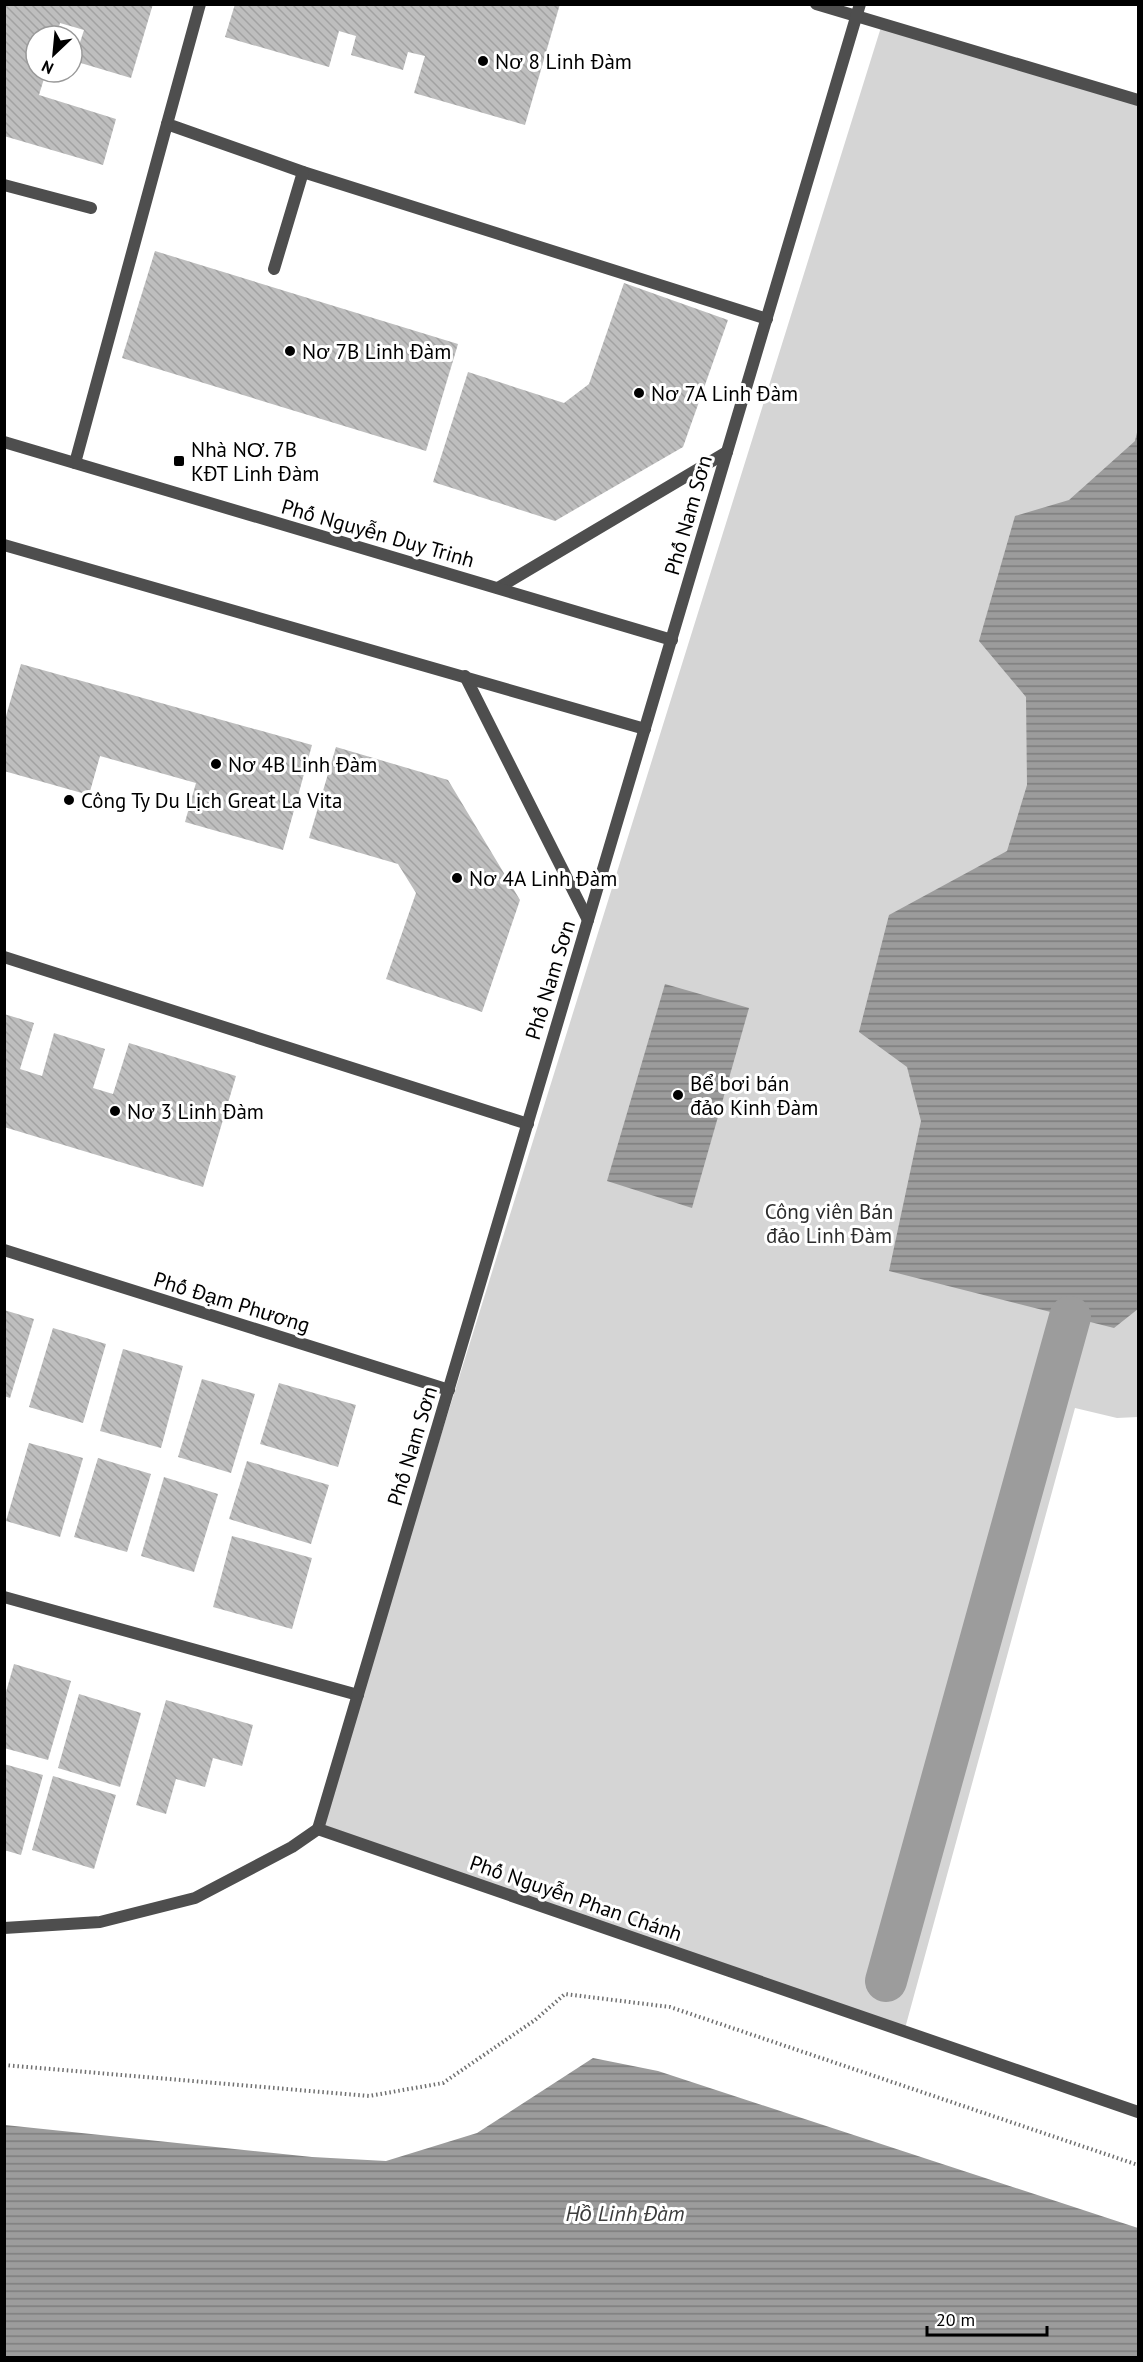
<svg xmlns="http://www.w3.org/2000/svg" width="1143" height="2362" font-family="'PT Sans',sans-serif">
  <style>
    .green { fill: #d5d5d5 }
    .water { fill: url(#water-rules) }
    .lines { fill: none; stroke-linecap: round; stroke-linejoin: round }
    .canal { stroke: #9c9c9c; stroke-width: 42 }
    .building { fill: url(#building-back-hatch) }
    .path { stroke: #707070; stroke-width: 4; stroke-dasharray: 1.5 3; stroke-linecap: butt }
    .lane { stroke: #4e4e4e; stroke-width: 12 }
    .street { stroke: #4e4e4e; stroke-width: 12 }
    .poi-dot { fill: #000; stroke: #fff; stroke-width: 2 }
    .labels { text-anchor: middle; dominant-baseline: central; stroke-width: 6; stroke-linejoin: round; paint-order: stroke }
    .poi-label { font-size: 21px; fill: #000; stroke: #fff; text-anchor: start }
    .street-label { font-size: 21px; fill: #000; stroke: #fff }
    .park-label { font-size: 21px; fill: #2c2c2c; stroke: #fff }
    .water-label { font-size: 22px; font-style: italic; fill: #3d3d3d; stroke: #fff }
  </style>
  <defs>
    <pattern id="water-rules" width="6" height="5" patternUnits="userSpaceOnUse" patternTransform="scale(1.5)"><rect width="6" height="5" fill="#9c9c9c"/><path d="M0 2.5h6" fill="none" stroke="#7d7d7d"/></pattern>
    <pattern id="building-back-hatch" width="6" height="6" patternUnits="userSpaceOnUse" patternTransform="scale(1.5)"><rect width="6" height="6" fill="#bebebe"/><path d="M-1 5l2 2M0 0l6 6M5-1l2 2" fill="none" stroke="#a2a2a2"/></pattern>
  </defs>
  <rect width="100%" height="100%" fill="#fff"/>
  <polygon class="green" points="882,24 1138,100 1138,1417 1117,1418 1075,1408 904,2032 318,1829"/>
  <g class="water">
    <polygon points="1138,428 1138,1309 1114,1328 889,1271 921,1121 907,1067 859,1032 889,915 1007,851 1027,785 1026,697 979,641 1015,516 1069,500 1135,441"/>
    <polygon points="665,984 749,1008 692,1208 607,1181"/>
    <polygon points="593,2058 658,2071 1138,2228 1138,2357 5,2357 5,2125 312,2157 386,2161 477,2133"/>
  </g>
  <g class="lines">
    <polyline class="canal" points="886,1981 1070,1317"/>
  </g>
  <g class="building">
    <polygon points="4,4 153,4 131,78 74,61 84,30 60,23 56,36 36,36 36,72 46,72 39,95 116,119 103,165 4,136"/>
    <polygon points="235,4 560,4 525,125 414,93 425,56 408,52 403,70 351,55 356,36 339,31 329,67 225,37"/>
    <polygon points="155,251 458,344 426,451 122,358"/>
    <polygon points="624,283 728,320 683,447 555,521 433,482 468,372 564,403 589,384"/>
    <polygon points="21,664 312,745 283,850 185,822 196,783 100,756 89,795 4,771 4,723"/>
    <polygon points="336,747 448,780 520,900 482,1012 386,979 416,893 398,864 309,838"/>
    <polygon points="4,1014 34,1023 20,1069 42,1076 54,1033 105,1049 93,1088 113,1094 129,1043 236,1076 203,1187 4,1127"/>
    <polygon points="4,1310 34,1319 10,1398 4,1396"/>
    <polygon points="53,1328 106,1344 83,1423 29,1407"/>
    <polygon points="123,1349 183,1366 161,1448 100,1431"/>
    <polygon points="202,1379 255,1394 231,1473 178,1457"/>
    <polygon points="279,1383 356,1405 338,1467 260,1444"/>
    <polygon points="29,1443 83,1458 60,1537 6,1521"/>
    <polygon points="98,1458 151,1474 127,1552 74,1537"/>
    <polygon points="247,1461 329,1485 311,1544 229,1519"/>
    <polygon points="164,1477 218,1494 194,1572 141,1556"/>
    <polygon points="232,1536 312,1558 292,1629 213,1607"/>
    <polygon points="14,1664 71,1681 48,1760 4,1748 4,1699"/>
    <polygon points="79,1694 141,1713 120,1787 58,1768"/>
    <polygon points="166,1700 253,1725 242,1766 213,1758 205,1787 176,1779 166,1814 136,1805"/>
    <polygon points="4,1764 43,1775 21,1855 4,1850"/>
    <polygon points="53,1776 116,1795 94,1869 32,1850"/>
  </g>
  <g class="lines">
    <polyline class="path" points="4,2065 369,2096 443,2083 535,2020 565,1994 670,2007 1138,2165"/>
    <g class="lane">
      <polyline points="200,4 167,124 303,172 767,319"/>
      <polyline points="4,185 91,208"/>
      <polyline points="274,269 303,172"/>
      <polyline points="75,463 167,124"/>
      <polyline points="498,588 727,452"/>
      <polyline points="465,676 588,920"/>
      <polyline points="4,957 528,1124"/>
    </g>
    <g class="street">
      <polyline points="816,4 1138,100"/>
      <polyline points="4,442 672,640"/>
      <polyline points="4,545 645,729"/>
      <polyline points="4,1250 449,1390"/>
      <polyline points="4,1597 358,1695"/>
      <polyline points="318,1829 860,4"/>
      <polyline points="318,1829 1138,2112"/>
      <polyline points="4,1928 100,1922 195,1898 292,1847 318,1829"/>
    </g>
  </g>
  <g class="poi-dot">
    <circle cx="483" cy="61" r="6"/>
    <circle cx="290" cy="351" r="6"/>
    <circle cx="639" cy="393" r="6"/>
    <rect x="173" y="455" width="12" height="12" rx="3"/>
    <circle cx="216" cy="764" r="6"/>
    <circle cx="69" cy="800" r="6"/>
    <circle cx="457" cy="878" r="6"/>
    <circle cx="678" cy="1095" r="6"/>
    <circle cx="115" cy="1111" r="6"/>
  </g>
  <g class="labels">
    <g class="poi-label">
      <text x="495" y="61">Nơ 8 Linh Đàm</text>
      <text x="302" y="351">Nơ 7B Linh Đàm</text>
      <text x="651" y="393">Nơ 7A Linh Đàm</text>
      <text x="191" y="449">Nhà NƠ. 7B<tspan x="191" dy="24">KĐT Linh Đàm</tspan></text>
      <text x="228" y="764">Nơ 4B Linh Đàm</text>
      <text x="81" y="800">Công Ty Du Lịch Great La Vita</text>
      <text x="469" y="878">Nơ 4A Linh Đàm</text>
      <text x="690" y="1083">Bể bơi bán<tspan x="690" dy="24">đảo Kinh Đàm</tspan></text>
      <text x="127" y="1111">Nơ 3 Linh Đàm</text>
    </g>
    <g class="street-label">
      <text transform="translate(688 515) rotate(-74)">Phố Nam Sơn</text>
      <text transform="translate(378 533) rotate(16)">Phố Nguyễn Duy Trinh</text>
      <text transform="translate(550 980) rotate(-73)">Phố Nam Sơn</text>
      <text transform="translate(232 1302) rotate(17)">Phố Đạm Phương</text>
      <text transform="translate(412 1446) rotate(-73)">Phố Nam Sơn</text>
      <text transform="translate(576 1898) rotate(19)">Phố Nguyễn Phan Chánh</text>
    </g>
    <g class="park-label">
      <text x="829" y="1211">Công viên Bán<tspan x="829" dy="24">đảo Linh Đàm</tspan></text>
    </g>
    <g class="water-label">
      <text x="625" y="2213">Hồ Linh Đàm</text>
    </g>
  </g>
  <rect width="1143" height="2362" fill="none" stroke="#000000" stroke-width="12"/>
  <g transform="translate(54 54) rotate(206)"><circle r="28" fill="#ffffff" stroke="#999999" stroke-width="1.5"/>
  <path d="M0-4.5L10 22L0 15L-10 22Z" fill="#000000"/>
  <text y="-9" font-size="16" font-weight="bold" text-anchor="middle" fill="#000000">N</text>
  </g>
  <path d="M927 2326v9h120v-9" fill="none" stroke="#000000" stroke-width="3"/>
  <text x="936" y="2326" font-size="18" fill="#000000" stroke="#ffffff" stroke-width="4.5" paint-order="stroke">20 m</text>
</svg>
